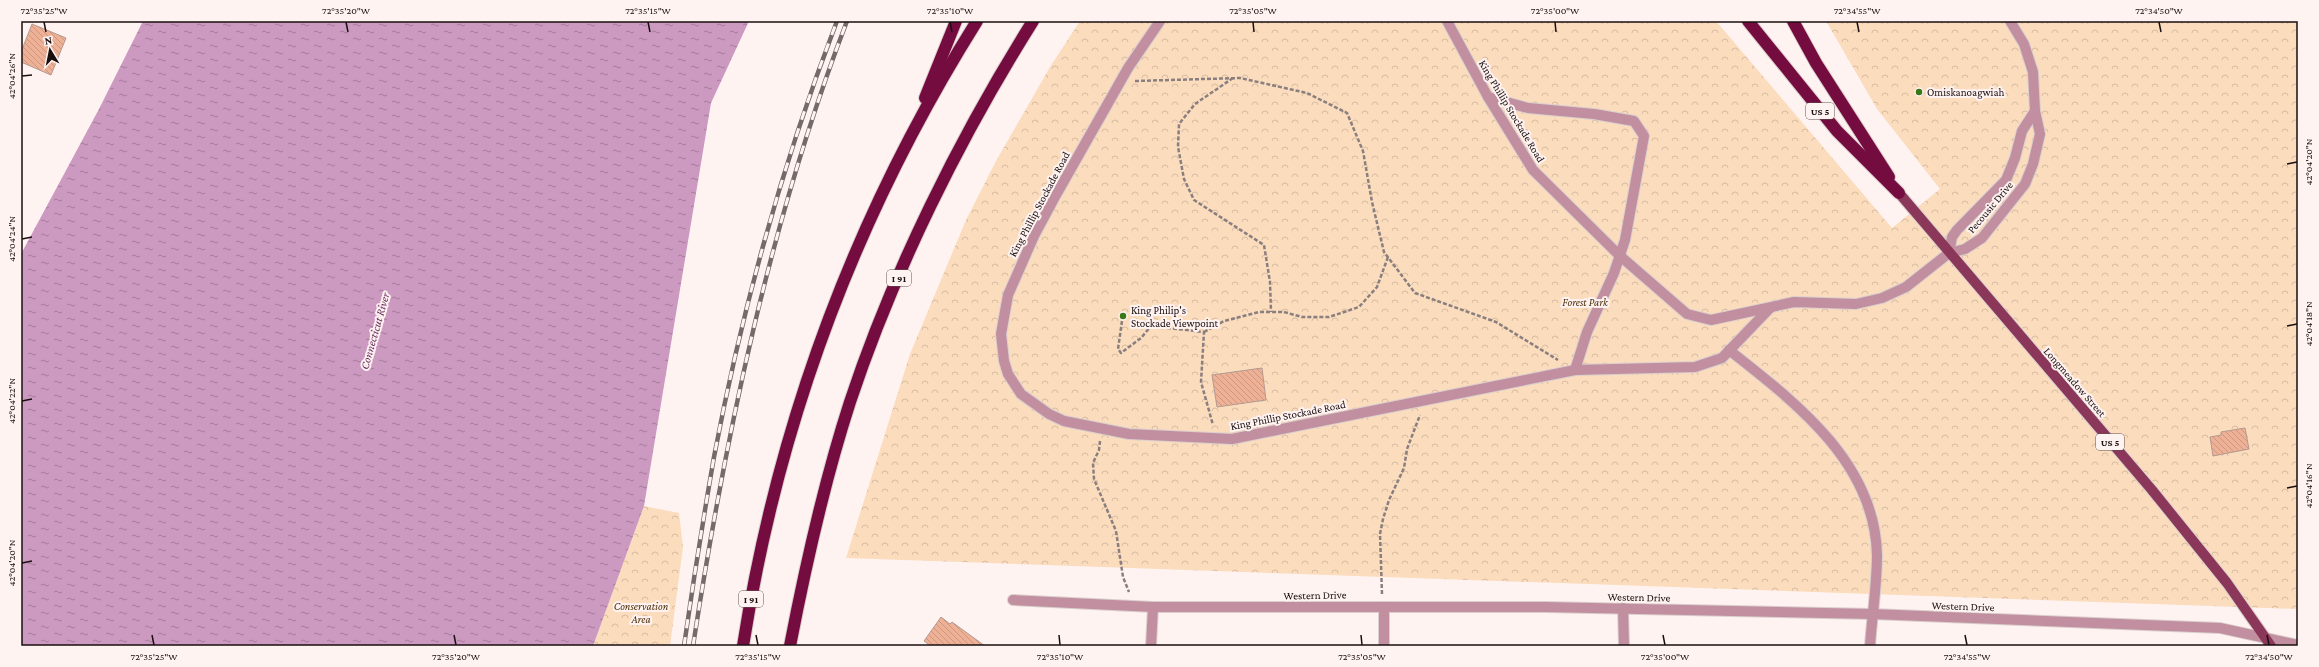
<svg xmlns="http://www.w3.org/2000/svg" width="2319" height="667" font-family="'Crimson Pro',serif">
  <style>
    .park { fill: url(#park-crowns) }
    .water { fill: url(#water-ripples) }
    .building { fill: url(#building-back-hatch); stroke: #b29a90 }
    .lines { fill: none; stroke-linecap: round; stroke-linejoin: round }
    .minor-casing { stroke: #dacfce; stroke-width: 12 }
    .major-casing { stroke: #dacfce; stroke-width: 12 }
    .highway-casing { stroke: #dacfce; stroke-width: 14 }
    .path { stroke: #8a7f7f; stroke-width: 2.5; stroke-dasharray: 4 2; stroke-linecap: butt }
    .minor { stroke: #c18f9f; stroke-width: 10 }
    .major { stroke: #8b3759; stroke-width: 10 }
    .highway { stroke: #750c40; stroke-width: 12 }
    .rail-casing { stroke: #756a6a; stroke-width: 4.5 }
    .rail { stroke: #fff3f2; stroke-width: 3; stroke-dasharray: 9; stroke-linecap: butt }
    .ticks { fill: none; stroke: #190f0f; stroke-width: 1.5 }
    .poi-dot { fill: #387816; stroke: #fff3f2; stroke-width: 1.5 }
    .labels { text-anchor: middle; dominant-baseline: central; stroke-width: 4; stroke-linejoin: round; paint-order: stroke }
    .shield { fill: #fff3f2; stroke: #5e5353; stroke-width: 1 }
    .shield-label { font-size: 10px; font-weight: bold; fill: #190f0f }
    .poi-label { font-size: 11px; fill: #190f0f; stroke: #fff3f2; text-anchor: start }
    .street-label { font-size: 11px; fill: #190f0f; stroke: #fff3f2 }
    .park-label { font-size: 11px; font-style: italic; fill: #4d2f08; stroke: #fff3f2 }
    .water-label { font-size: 12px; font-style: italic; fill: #682a5d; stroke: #fff3f2 }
    .neatline { fill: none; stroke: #190f0f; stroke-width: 1.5 }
    .ticks-label { font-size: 10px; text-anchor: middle; fill: #190f0f }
  </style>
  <defs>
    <pattern id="park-crowns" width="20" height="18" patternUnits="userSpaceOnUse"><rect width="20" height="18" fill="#fbdcbd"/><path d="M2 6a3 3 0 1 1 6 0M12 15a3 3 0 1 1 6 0" fill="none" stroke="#d7bca1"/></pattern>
    <pattern id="water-ripples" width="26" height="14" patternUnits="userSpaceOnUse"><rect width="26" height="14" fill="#cc99c1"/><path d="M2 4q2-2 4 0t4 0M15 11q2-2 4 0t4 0" fill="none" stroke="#a57b9b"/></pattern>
    <pattern id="building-back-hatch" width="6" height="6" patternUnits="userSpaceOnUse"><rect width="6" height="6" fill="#efb196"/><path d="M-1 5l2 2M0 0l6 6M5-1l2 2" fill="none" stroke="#cc9780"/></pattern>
  </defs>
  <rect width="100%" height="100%" fill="#fff3f2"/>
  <g class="park">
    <polygon points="1080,21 1716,21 1892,228 1940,189 1877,109 1826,21 2298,21 2298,609 846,558 910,354 966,220 996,161 1050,67"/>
    <polygon points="644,506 679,513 683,547 670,646 593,646"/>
  </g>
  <polygon class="water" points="143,21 749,21 711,103 644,506 593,646 21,646 21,254 99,109"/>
  <g class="building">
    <polygon points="32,24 66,38 51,75 21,62 21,52"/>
    <polygon points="1262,368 1266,400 1217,407 1212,375"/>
    <polygon points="2245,428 2249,449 2213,456 2210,437 2221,435 2221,432"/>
    <polygon points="941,617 950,624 952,622 985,646 931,646 924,641"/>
  </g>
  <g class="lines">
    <g class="minor-casing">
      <g id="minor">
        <polyline points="1160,21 1128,68 1056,195 1034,236 1008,295 1001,334 1004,361 1008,374 1021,394 1049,414 1064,421 1129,434 1232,439 1575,370 1695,367 1722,358 1770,308"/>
        <polyline points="1447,21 1488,97 1533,170 1619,255 1687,314 1711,320 1794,302 1856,304 1882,298 1906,287 1949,253 1965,249 1982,238 2025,184 2033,164 2040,134 2035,111 2033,72 2024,44 2010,21"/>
        <polyline points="1488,97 1528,108 1594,114 1634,121 1644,136 1625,240 1614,273 1587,332 1575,370"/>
        <polyline points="1949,253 1952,237 1957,230 2006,180 2015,158 2022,131 2035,111"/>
        <path d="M1729,350c66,52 146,112 148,205 0,30 -5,61 -7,91"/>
        <polyline points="1013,600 1153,607 1545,607 1872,614 2220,628 2298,645"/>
        <polyline points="1384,607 1384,646"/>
        <polyline points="1623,608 1624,646"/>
        <polyline points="1151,646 1153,607"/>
      </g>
    </g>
    <g class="major-casing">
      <polyline id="major" points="1899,193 2152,490 2227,583 2271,646"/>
    </g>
    <g class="highway-casing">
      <g id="highway">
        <polyline points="1748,21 1837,131 1899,193"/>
        <polyline points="1793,21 1816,63 1889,177"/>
        <polyline points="925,98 956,21"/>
        <path d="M743,646c35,-223 114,-434 234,-625"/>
        <path d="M790,646c16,-83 34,-164 60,-244 43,-130 110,-265 183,-381"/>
      </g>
    </g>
    <g class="path">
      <polyline points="1233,78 1195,104 1179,124 1178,147 1184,179 1194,200 1264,245 1270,282 1271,312"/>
      <polyline points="1135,81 1240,78 1307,93 1347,113 1363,151 1372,202 1384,252 1415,293 1496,322 1558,360"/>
      <polyline points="1122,321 1118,349 1121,353 1141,338 1151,326 1204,332 1201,382 1213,425"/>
      <polyline points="1204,332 1224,321 1259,312 1284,312 1302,317 1329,317 1359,307 1377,287 1388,257"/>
      <polyline points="1100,441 1099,450 1093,463 1094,479 1116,531 1123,577 1129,592"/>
      <polyline points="1382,594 1380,534 1383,519 1389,500 1404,468 1407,449 1420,415"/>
    </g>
    <use href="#minor" class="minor"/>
    <use href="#major" class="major"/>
    <use href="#highway" class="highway"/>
    <g class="rail-casing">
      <g id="rail">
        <path d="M684,646c9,-63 19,-126 30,-189 28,-148 69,-295 123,-436"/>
        <path d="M693,646c33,-213 77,-424 154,-625"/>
      </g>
    </g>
    <use href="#rail" class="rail"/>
  </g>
  <path class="ticks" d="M44,22l2,10M346,22l2,10M648,22l2,10M950,22l2,10M1253,22l1,10M1555,22l1,10M1857,22l2,10M2159,22l2,10M22,76l10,-1M2287,164l10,-2M22,239l10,-2M2287,326l10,-2M22,401l10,-2M2287,488l10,-2M22,563l10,-2M152,635l2,10M454,635l2,10M756,635l2,10M1059,635l1,10M1361,635l1,10M1663,635l2,10M1965,635l2,10M2267,635l2,10"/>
  <g class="poi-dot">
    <circle cx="1919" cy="92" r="4"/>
    <circle cx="1123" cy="316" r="4"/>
  </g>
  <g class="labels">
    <g class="shield">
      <rect x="1806" y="103" width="28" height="16" rx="3"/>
      <rect x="887" y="270" width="24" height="16" rx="3"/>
      <rect x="2096" y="434" width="28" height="16" rx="3"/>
      <rect x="739" y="591" width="24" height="16" rx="3"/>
    </g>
    <g class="shield-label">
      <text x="1820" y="111">US 5</text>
      <text x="899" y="278">I 91</text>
      <text x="2110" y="442">US 5</text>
      <text x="751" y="599">I 91</text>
    </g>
    <g class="poi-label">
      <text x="1927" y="92">Omiskanoagwiah</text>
      <text x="1131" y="310">King Philip's<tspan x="1131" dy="13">Stockade Viewpoint</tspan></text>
    </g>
    <g class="street-label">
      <text transform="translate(1512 111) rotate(59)">King Phillip Stockade Road</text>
      <text transform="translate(1039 204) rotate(-62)">King Phillip Stockade Road</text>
      <text transform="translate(1990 207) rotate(-50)">Pecousic Drive</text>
      <text transform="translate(2075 382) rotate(49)">Longmeadow Street</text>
      <text transform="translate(1288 415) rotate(-11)">King Phillip Stockade Road</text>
      <text transform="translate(1315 595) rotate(-1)">Western Drive</text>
      <text transform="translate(1639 597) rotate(1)">Western Drive</text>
      <text transform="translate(1963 606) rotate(2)">Western Drive</text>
    </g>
    <g class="park-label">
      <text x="1585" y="302">Forest Park</text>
      <text x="641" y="606">Conservation<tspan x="641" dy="13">Area</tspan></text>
    </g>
    <g class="water-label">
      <text transform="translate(375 331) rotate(-74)">Connecticut River</text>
    </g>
  </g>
  <rect width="2319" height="667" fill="none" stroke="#fff3f2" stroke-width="44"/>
  <g transform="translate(50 50) rotate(350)" stroke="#fff3f2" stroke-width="3" paint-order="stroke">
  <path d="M0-3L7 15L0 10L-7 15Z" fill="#190f0f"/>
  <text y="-6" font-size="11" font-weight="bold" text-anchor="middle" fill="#190f0f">N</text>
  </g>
  <rect x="22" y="22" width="2275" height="623" class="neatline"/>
  <g class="ticks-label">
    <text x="44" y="14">72°35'25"W</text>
    <text x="346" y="14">72°35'20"W</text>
    <text x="648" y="14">72°35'15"W</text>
    <text x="950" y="14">72°35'10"W</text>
    <text x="1253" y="14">72°35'05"W</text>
    <text x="1555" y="14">72°35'00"W</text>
    <text x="1857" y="14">72°34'55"W</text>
    <text x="2159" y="14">72°34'50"W</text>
    <text transform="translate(11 76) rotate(-90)" y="4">42°04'26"N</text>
    <text transform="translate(2308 162) rotate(-90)" y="4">42°04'20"N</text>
    <text transform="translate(11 239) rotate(-90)" y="4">42°04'24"N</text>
    <text transform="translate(2308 324) rotate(-90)" y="4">42°04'18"N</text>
    <text transform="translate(11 401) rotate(-90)" y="4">42°04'22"N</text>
    <text transform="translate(2308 486) rotate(-90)" y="4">42°04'16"N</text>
    <text transform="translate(11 563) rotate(-90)" y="4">42°04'20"N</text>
    <text x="154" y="660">72°35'25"W</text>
    <text x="456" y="660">72°35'20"W</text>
    <text x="758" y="660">72°35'15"W</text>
    <text x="1060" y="660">72°35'10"W</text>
    <text x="1362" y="660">72°35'05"W</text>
    <text x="1665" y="660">72°35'00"W</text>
    <text x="1967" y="660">72°34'55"W</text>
    <text x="2269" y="660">72°34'50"W</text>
  </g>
</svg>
